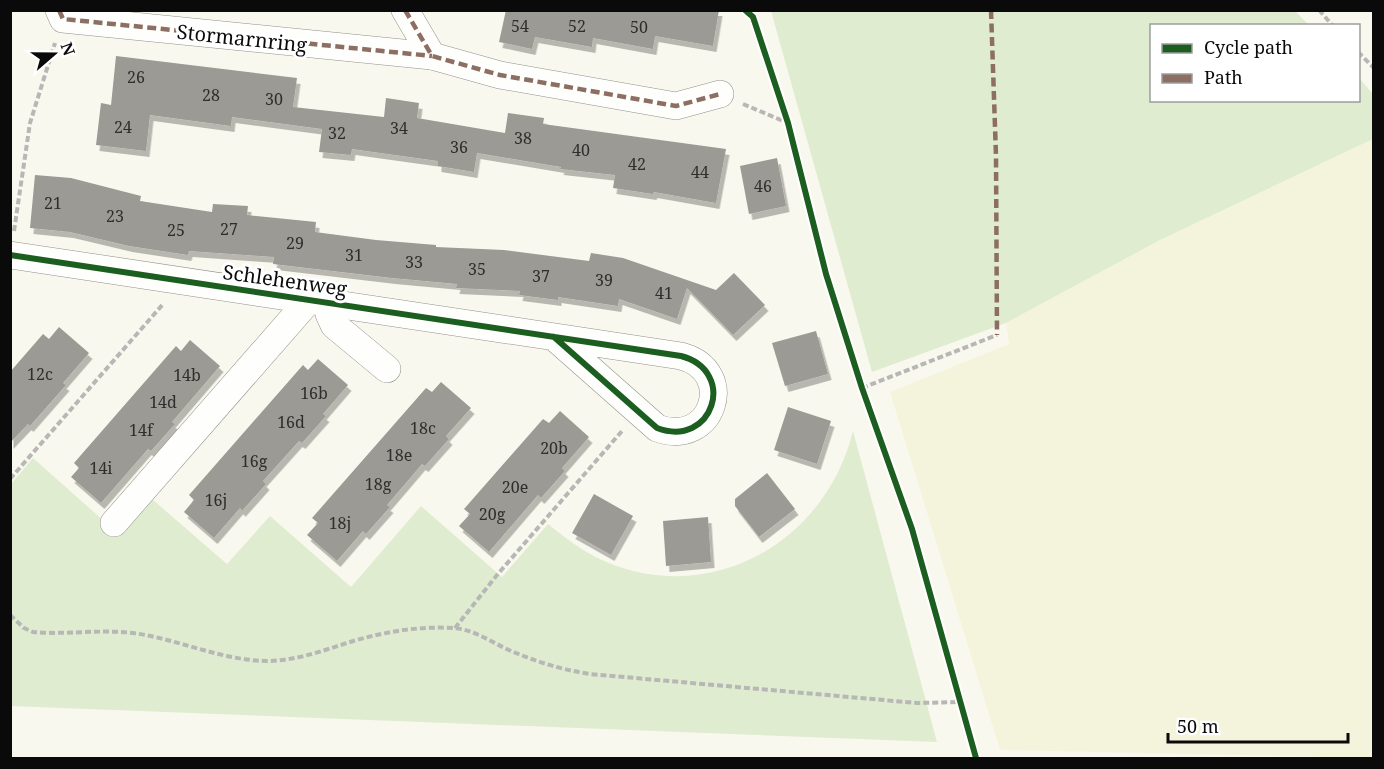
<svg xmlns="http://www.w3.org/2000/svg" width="1384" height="769" font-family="'Noto Serif',serif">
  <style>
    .farmland { fill: #f4f4dc }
    .green { fill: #dfecd0 }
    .building { fill: #9c9a94; filter: url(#shadow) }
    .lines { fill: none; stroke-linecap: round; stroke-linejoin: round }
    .minor-casing { stroke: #92918d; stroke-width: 28 }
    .path { stroke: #b7b7b5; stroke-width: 4; stroke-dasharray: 6 3; stroke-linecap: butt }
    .minor { stroke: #fefefc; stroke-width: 27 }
    .quiet { stroke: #8d6e63; stroke-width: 4.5; stroke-dasharray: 9 4.5; stroke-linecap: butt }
    .cycleway-casing { stroke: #fff; stroke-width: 10 }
    .cycleway { stroke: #1b5e20; stroke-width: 6 }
    .labels { text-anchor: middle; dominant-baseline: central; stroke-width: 6; stroke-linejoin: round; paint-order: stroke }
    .number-label { font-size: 16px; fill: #2e2e2c }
    .street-label { font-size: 20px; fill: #0a0a0a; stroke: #fff }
  </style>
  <defs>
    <filter id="shadow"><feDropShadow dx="3.5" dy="6" stdDeviation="0" flood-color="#0004"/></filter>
  </defs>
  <rect width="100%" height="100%" fill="#f9f8ee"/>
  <polygon class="farmland" points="1373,139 1373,758 1000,750 890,392 1009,344 1006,323 1160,240"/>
  <g class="green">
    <polygon points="771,11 1295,11 1309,25 1152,26 1152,100 1358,100 1359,78 1373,94 1373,139 1160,240 1006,323 872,372"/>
    <path d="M853,431l84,311 -926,-36v-222l22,-26 80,71 32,-36 82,71 43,-48 81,71 70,-81 81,71 46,-53c21,17 41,32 66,41 106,39 213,-28 239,-134z"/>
  </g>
  <g class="building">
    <polygon points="506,10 719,10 713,46 655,36 653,49 593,38 592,47 535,37 532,49 499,42"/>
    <polygon points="116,56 297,78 293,107 384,117 386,98 419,103 417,118 505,133 508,113 544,118 543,124 726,149 716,203 654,192 653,194 613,188 615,175 560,169 561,167 477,153 474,172 438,166 438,161 352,149 351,155 319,152 322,129 232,117 231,126 150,115 146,151 96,145 101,103 111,105"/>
    <polygon points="777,158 786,206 749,214 740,166"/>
    <polygon points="35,175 71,178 141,196 140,201 212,212 213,204 248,206 247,215 316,222 315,232 376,240 436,245 436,247 504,250 589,261 591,253 623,258 716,290 734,273 765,305 733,335 687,288 677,319 619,299 618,306 558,297 558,300 519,295 520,291 456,288 457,284 392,278 273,264 274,257 189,251 188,255 129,246 70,232 30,228"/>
    <polygon points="59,327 89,353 63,383 66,385 30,426 28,424 10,443 10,372 43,334 49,339"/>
    <polygon points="816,331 828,374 785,386 772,343"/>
    <polygon points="190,340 220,366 172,422 175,424 151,451 148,449 101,503 71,477 79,468 74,463 176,346 181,351"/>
    <polygon points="318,359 348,385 323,414 326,416 302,443 299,441 263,481 266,484 242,511 240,508 214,538 184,512 194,500 189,495 303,365 308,370"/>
    <polygon points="441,382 471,408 446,436 449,439 425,466 422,464 411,477 387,505 390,507 366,534 363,531 337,561 307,535 318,523 312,518 426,388 432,392"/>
    <polygon points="788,407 831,421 817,464 774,450"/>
    <polygon points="560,411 589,437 562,468 565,471 541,498 538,495 489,552 459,526 470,514 464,509 543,419 549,423"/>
    <polygon points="767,473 795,509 759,537 735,506 735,499"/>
    <polygon points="594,494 633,516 611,555 572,533"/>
    <polygon points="708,517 711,562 666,566 663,521"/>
  </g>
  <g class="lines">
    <g class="minor-casing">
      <g id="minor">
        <polyline points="59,10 63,19 432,56"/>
        <polyline points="405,10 432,56 500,75 676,106 720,94"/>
        <path d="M10,255l671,101c57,15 32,93 -24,72l-103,-91"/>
        <polyline points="331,303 329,314 334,325 387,369"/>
        <polyline points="114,523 309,300"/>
      </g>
    </g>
    <g class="path">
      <polyline points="745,10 753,17 788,123"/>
      <polyline points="1319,10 1333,26"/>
      <polyline points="1358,52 1374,68"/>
      <polyline points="743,104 788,123"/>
      <polyline points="14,231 30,123 55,43"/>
      <polyline points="862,388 997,335"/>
      <polyline points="10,479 164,303"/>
      <path d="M10,615l14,13 9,4c33,3 67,-3 100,1 45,6 87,27 133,28 29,0 56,-10 84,-19 33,-10 68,-16 103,-14 22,1 42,17 63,25 24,10 48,17 74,21l327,29 43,-1"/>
      <polyline points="455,628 497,575 622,431"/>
    </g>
    <use href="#minor" class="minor"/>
    <g class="quiet">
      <polyline points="59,10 63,19 432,56"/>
      <polyline points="405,10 432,56 500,75 676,106 720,94"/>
      <polyline points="991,10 996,156 997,335"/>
    </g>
    <g class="cycleway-casing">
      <g id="cycleway">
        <polyline points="745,10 753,17 788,123 826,274 862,388 912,529 976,758"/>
        <path d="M10,255l671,101c57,15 32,93 -24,72l-103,-91"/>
      </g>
    </g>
    <use href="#cycleway" class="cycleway"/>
  </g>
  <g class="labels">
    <g class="number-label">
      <text x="520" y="26">54</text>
      <text x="577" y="26">52</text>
      <text x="639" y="27">50</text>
      <text x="136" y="77">26</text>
      <text x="211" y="95">28</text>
      <text x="274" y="99">30</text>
      <text x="123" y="127">24</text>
      <text x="399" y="128">34</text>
      <text x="337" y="133">32</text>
      <text x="523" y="138">38</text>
      <text x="459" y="147">36</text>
      <text x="581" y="150">40</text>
      <text x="637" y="164">42</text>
      <text x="700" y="172">44</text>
      <text x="763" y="186">46</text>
      <text x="53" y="203">21</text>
      <text x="115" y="216">23</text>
      <text x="229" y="229">27</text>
      <text x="176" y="230">25</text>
      <text x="295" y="243">29</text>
      <text x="354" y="255">31</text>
      <text x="414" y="262">33</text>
      <text x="477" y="269">35</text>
      <text x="541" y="276">37</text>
      <text x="604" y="280">39</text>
      <text x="664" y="293">41</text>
      <text x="40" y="374">12c</text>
      <text x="187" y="375">14b</text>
      <text x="314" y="393">16b</text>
      <text x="163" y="402">14d</text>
      <text x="291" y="422">16d</text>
      <text x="423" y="428">18c</text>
      <text x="141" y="430">14f</text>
      <text x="554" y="448">20b</text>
      <text x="399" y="455">18e</text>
      <text x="254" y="461">16g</text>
      <text x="101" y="468">14i</text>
      <text x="378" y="484">18g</text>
      <text x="515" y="487">20e</text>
      <text x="216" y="500">16j</text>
      <text x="492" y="514">20g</text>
      <text x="340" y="523">18j</text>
    </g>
    <g class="street-label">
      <text transform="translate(242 38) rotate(6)">Stormarnring</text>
      <text transform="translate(285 280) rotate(8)">Schlehenweg</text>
    </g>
  </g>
  <rect width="1384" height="769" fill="none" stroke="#0a0a0a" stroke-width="24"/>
  <rect x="1150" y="24" width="210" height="78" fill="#ffffff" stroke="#9d9d9d" stroke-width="1.5"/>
  <rect x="1162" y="44" width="30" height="9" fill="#1b5e20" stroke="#9d9d9d" stroke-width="1.5"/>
  <text x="1204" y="54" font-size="18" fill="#0a0a0a">Cycle path</text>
  <rect x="1162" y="74" width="30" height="9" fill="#8d6e63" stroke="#9d9d9d" stroke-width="1.5"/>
  <text x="1204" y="84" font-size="18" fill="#0a0a0a">Path</text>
  <g transform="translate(54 54) rotate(70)" stroke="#ffffff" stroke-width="4.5" paint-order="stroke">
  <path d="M0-4.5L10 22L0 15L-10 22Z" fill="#0a0a0a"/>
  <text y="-9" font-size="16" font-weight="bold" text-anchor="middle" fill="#0a0a0a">N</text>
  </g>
  <path d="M1168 733v9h180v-9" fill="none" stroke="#0a0a0a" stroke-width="3"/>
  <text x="1177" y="733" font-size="18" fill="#0a0a0a" stroke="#ffffff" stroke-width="4.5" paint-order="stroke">50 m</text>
</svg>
